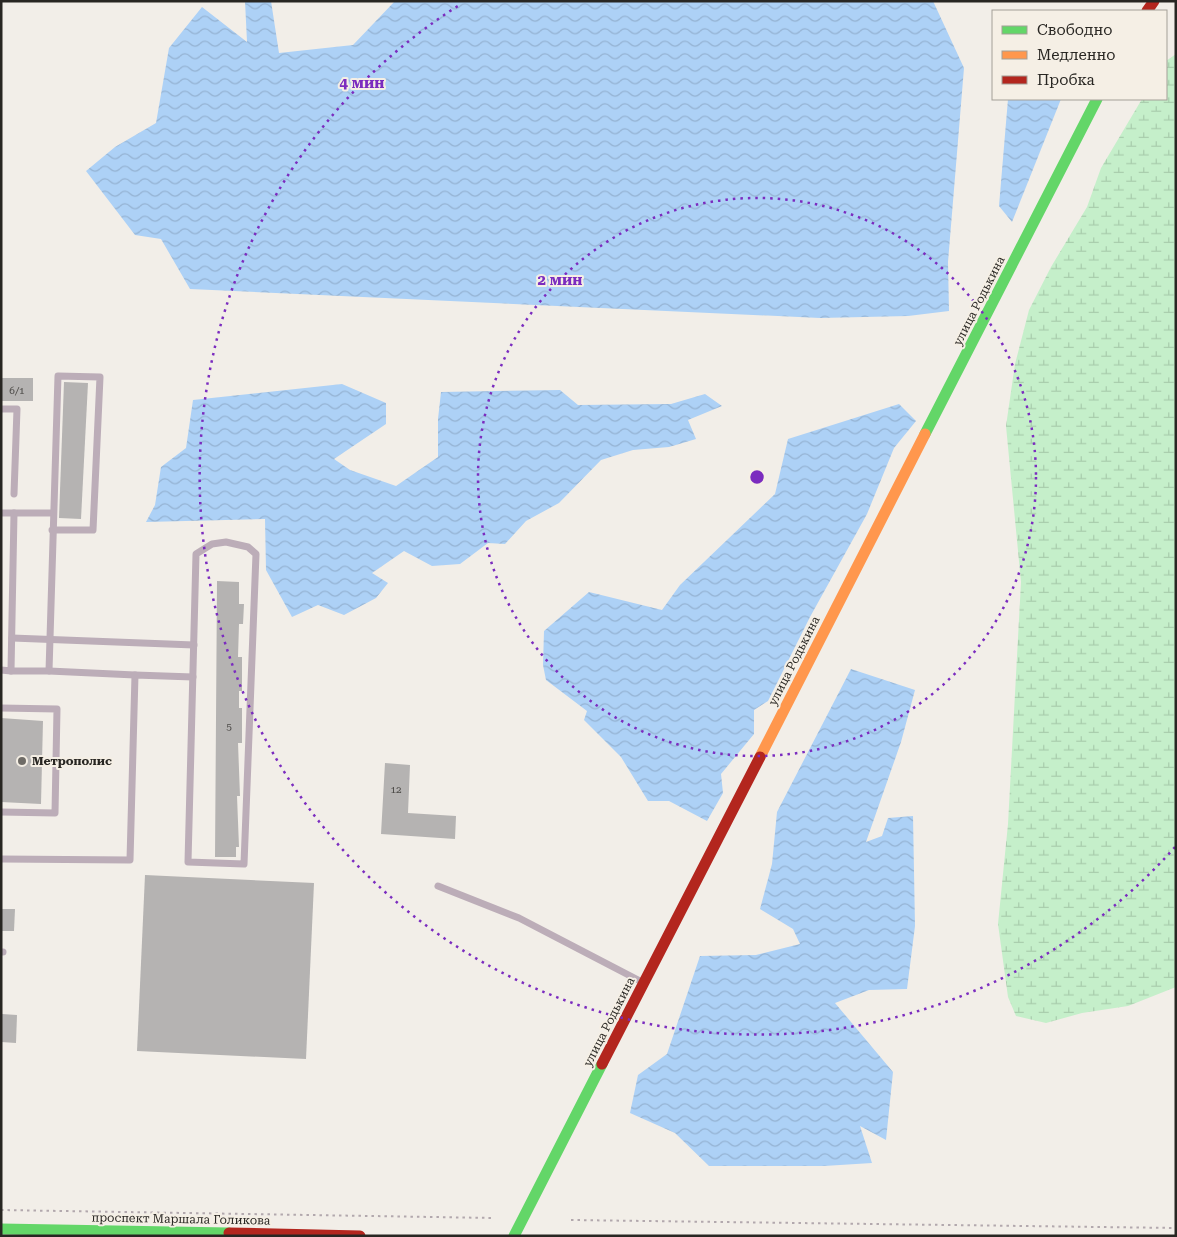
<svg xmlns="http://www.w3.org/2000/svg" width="1177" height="1237" font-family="'Roboto Serif',serif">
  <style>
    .wetland { fill: url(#wetland-marsh) }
    .water { fill: url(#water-waves) }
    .building { fill: #b5b3b2 }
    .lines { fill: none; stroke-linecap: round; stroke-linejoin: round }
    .path { stroke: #b2a8ad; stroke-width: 2; stroke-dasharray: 2.5 4; stroke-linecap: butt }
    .lane { stroke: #bcadb8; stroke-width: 7 }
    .fast { stroke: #63d668; stroke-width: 11 }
    .slow { stroke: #ff974d; stroke-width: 11 }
    .jam { stroke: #b3261e; stroke-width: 11 }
    .ring { fill: none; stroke: #7b2cbf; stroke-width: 2.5; stroke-dasharray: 2.5 5 }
    .poi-dot { fill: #6f6c67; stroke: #f5efe5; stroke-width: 2 }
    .labels { text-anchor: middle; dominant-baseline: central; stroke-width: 4; stroke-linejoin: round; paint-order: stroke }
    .number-label { font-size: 10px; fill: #4b4946 }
    .street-label { font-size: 12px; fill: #282622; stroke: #f5efe5 }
    .poi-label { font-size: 12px; font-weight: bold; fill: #282622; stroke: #f5efe5; text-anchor: start }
    .centre { fill: #7b2cbf; stroke: #f5efe5; stroke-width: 2.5 }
    .ring-label { font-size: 15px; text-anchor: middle; font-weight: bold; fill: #7b2cbf; stroke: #f5efe5; stroke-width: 4; stroke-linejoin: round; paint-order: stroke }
  </style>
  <defs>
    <pattern id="wetland-marsh" width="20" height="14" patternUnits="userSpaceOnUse" patternTransform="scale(1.25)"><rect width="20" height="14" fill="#c5efca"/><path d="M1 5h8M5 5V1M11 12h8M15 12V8" fill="none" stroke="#a9cdad"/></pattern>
    <pattern id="water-waves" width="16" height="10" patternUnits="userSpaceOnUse" patternTransform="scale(1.25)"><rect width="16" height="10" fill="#add1f6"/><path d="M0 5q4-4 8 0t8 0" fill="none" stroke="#95b3d3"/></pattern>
  </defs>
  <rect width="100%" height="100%" fill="#f2eee8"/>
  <polygon class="wetland" points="1176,54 1176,987 1128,1006 1082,1013 1046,1023 1016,1016 1008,997 998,924 1008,824 1021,582 1006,426 1015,364 1029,310 1051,267 1087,207 1101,168 1142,99 1166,99 1166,61"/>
  <g class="water">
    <polygon points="245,1 271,1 279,53 353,45 395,1 933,1 964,68 948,262 949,311 908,316 820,318 190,289 161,239 135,235 86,171 115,147 156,123 169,48 202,7 247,42"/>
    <polygon points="1008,99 1061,99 1012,222 999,206"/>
    <polygon points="342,384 386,403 386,424 334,459 350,470 396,486 438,457 438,419 441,392 560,390 578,405 671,404 705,394 722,406 688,420 696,439 669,447 633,450 601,460 559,503 526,521 505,544 488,543 460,564 432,566 404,551 372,573 388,583 376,598 344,615 318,605 292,617 266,570 265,519 146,522 155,505 161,467 186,448 193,400"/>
    <polygon points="899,404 916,421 894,448 867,514 810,617 768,701 754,710 754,734 721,774 723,793 707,821 669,801 648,801 621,757 584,720 587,711 546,680 543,665 544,631 589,592 662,610 680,585 775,494 788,439"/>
    <polygon points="851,669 915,690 901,742 866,842 882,836 888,818 913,816 915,926 907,989 869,990 835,1003 893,1072 886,1140 860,1126 872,1163 824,1166 709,1166 675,1133 630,1113 638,1075 667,1054 700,956 756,955 800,944 793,929 760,909 772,864 777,812"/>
  </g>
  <g class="building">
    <rect x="1" y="378" width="32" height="23"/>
    <polygon points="64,382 88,383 81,519 59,518"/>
    <polygon points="217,581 239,582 239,604 244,604 243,624 239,624 238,657 242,657 242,691 239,691 239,708 242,708 242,743 238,743 240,796 237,796 239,847 236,847 236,857 215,857"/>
    <polygon points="1,718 43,721 41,804 1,802"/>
    <polygon points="385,763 410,765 408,813 456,816 455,839 381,834"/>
    <polygon points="145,875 314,883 306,1059 137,1051"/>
    <polygon points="1,909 15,909 14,931 1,931"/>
    <polygon points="2,1014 17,1015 16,1043 1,1042"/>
  </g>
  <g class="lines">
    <g class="path">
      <polyline points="1,1210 494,1218"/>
      <polyline points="571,1220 1176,1228"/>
    </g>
    <g class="lane">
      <polyline points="1,409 17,409 14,494"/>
      <polyline points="1,513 53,513"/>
      <polygon points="226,542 248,547 256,554 244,864 188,862 196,554 212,544"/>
      <polyline points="12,638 194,645"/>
      <polyline points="1,670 11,671 14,513"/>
      <polyline points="11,671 49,671 58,376 100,377 93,530 52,530"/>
      <polyline points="49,671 135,675"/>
      <polyline points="1,708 57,709 55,813 1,812"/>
      <polyline points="1,859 130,860 135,675 193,677"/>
      <polyline points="438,886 519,918 642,982"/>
      <polyline points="1,952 3,952"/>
    </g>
    <g class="fast">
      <polyline points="925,434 1097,99"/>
      <polyline points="1,1229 229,1233"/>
      <polyline points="514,1236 602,1064"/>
    </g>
    <polyline class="slow" points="760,757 925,434"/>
    <g class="jam">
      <polyline points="1147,11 1154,1"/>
      <polyline points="602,1064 760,757"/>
      <polyline points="229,1233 360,1236"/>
    </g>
  </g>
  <g class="ring">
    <circle cx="757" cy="477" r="279"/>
    <path d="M1175 847A558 558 0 1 1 461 4"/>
  </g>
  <circle class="poi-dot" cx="22" cy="761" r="5"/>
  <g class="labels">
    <g class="number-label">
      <text x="17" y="390">6/1</text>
      <text x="229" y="726">5</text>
      <text x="396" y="789">12</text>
    </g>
    <g class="street-label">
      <text transform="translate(979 301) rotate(-63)">улица Родькина</text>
      <text transform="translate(794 661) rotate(-63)">улица Родькина</text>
      <text transform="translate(609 1022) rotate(-63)">улица Родькина</text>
      <text transform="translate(181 1219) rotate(1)">проспект Маршала Голикова</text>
    </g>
    <g class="poi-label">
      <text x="32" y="761">Метрополис</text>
    </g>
  </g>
  <circle cx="757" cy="477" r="8" class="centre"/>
  <g class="ring-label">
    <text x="362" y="88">4 мин</text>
    <text x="560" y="285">2 мин</text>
  </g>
  <rect width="1177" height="1237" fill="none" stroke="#282622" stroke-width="5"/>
  <rect x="992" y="10" width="175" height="90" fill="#f5efe5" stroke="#a39f97"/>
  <rect x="1002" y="26" width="25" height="8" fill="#63d668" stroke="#a39f97"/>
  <text x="1037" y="35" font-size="15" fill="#282622">Свободно</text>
  <rect x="1002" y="51" width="25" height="8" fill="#ff974d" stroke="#a39f97"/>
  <text x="1037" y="60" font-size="15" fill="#282622">Медленно</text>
  <rect x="1002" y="76" width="25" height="8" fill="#b3261e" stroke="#a39f97"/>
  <text x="1037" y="85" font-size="15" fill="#282622">Пробка</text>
</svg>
